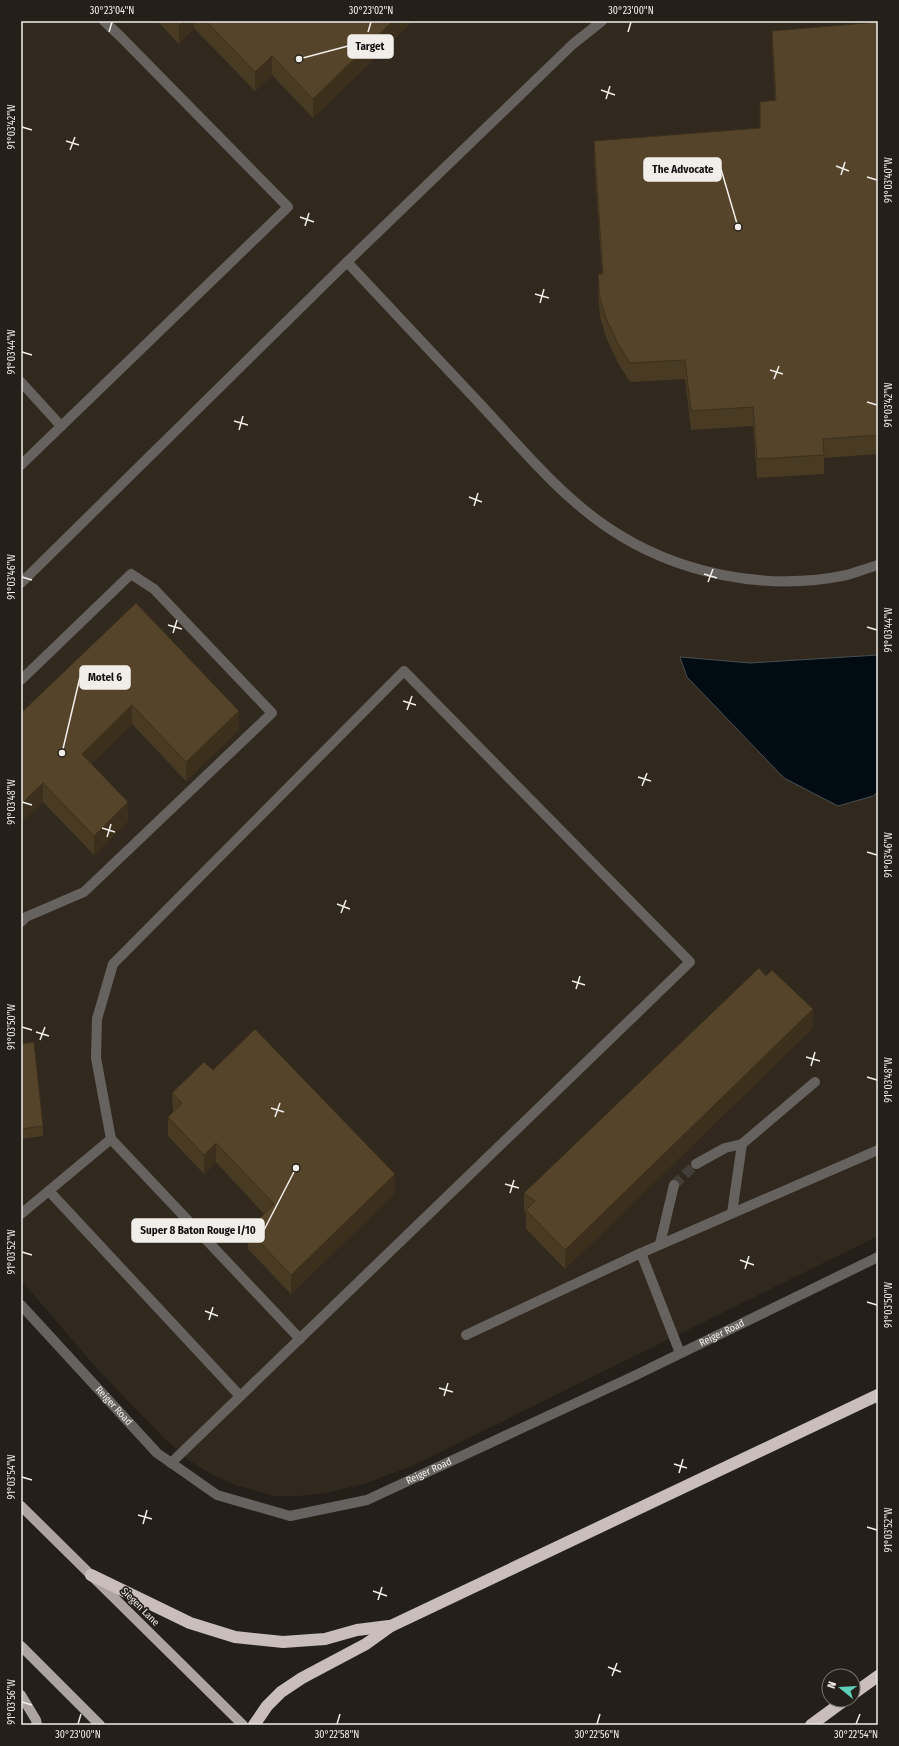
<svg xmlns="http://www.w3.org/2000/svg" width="899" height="1746" font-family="'Fira Sans Condensed',sans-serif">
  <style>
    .built { fill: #31291d }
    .water { fill: #000b12; stroke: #484f53 }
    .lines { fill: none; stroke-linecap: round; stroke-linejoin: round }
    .minor-tunnel { stroke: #433f38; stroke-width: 10; stroke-dasharray: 10 5; stroke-linecap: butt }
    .minor { stroke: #666260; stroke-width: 10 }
    .major { stroke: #ada4a1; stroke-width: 10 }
    .highway { stroke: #c9bebb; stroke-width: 12 }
    .wall { fill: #493a23 }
    .shaded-wall { fill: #3c301d }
    .building { fill: #554429; stroke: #3c301d }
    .ticks { fill: none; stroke: #f1eeea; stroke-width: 1.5 }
    .labels { text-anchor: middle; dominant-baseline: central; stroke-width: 3.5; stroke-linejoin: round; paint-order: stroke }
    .street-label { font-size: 10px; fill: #f1eeea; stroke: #242019 }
    .leader { fill: none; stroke: #f1eeea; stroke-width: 1.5 }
    .callout-dot { fill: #f1eeea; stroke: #242019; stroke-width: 1.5 }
    .callout { fill: #f1eeea; stroke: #f1eeea; stroke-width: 1.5 }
    .callout-label { font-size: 11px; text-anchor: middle; font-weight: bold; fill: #111 }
    .neatline { fill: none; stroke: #f1eeea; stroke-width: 1.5 }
    .ticks-label { font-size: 10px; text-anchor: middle; fill: #f1eeea }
  </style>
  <rect width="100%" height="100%" fill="#242019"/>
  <polygon class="built" points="21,21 878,21 878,1236 412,1466 364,1484 325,1493 298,1496 275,1496 238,1486 213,1475 187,1459 165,1439 101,1373 21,1280"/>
  <polygon class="water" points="878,655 878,792 873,796 838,806 784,778 687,677 680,657 750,663"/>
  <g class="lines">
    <polyline class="minor-tunnel" points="674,1185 696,1164"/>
    <g class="minor">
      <path d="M347,262c45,48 90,96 135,144 39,42 78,89 125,121 69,47 159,65 240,48 10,-3 21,-7 31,-10"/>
      <polyline points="21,382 61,426"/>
      <polyline points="21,465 288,207 121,37 104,21"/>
      <polyline points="21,583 347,262 573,44 602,21"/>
      <polyline points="21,680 131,574 154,589 272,713 84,892 26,917 21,922"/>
      <polyline points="111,1139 300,1339"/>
      <polyline points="696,1164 725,1148 742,1144"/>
      <polyline points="49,1191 240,1396"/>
      <polyline points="732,1213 742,1144 815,1082"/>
      <polyline points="21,1214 111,1139 96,1058 97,1019 113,964 404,671 690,962 171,1463"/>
      <polyline points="660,1244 674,1185"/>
      <path id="s1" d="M21,1305l136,148 60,42 73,21 77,-16 265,-123 246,-120"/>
      <polyline points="466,1335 641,1253"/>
      <polyline points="680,1353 641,1253 878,1150"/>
    </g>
    <g class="major">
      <polyline points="21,1506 243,1725"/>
      <polyline points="21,1646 100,1725"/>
      <polyline points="21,1695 36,1720 37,1725"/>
    </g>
    <g class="highway">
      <polyline points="91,1575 190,1623 235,1637 283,1642 325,1639 357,1630 389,1626"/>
      <polyline points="853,1694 878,1676"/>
      <polyline points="254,1725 267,1706 281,1692 302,1678 366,1644 391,1626 878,1395"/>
      <polyline points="811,1725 845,1700"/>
    </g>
  </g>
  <g class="wall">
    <polygon points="157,21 413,21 313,118 272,75 255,91 194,28 179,44"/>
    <polygon points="878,22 878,454 824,458 824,474 757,478 753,426 691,430 685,379 630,382 618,363 606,337 600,317 598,293 598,274 602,274 594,160 594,141 760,128 775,100 772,50 772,31"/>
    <polygon points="136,603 239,730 186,781 132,724 91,764 128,821 94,855 43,802 21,823"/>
    <polygon points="813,1028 565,1269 526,1229 526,1213 524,1212 524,1193"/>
    <polygon points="21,1044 43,1126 43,1136 21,1139"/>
    <polygon points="213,1070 395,1193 291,1294 248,1249 248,1230 264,1214 216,1162 204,1174 168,1136 168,1117 173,1112 172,1093"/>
  </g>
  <g class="shaded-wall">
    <polygon points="183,21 194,21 194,28 179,44 179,25"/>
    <polygon points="393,21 413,21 313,118 313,99"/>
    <polygon points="272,56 272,75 255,91 255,72"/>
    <polygon points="132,705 132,724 82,773 82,754"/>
    <polygon points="239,711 239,730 186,781 186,762"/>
    <polygon points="43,783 43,802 21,823 21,804"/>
    <polygon points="128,802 128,821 94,855 94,836"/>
    <polygon points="813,1009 813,1028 565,1269 565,1250"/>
    <polygon points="216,1143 216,1162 204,1174 204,1155"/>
    <polygon points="395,1174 395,1193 291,1294 291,1275"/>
  </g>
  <g class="building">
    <polygon points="175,21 183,21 179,25"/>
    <polygon points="206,21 393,21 313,99 272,56 255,72"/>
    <polygon points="878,22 878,435 823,439 824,455 757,459 753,407 691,411 685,360 630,363 618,344 606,318 600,298 598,274 603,274 594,141 760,128 760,102 776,100 772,31"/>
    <polygon points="136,603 239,711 186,762 132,705 82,754 128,802 94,836 43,783 21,804 21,713"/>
    <polygon points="759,968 766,976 772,970 813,1009 565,1250 526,1210 535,1201 524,1193"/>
    <polygon points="255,1029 395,1174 291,1275 248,1230 274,1204 216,1143 204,1155 168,1117 182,1103 172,1093 204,1062 213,1070"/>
    <polygon points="34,1042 43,1126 21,1129 21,1044"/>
  </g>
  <path class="ticks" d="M109,32l3,-10M368,32l3,-10M628,32l3,-10M601,90l14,5M606,99l4,-13M22,127l10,3M66,141l13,4M70,150l5,-13M836,166l13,5M841,175l4,-13M867,177l10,3M300,217l14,5M305,226l4,-13M535,294l14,4M540,303l4,-14M22,352l10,3M770,370l13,4M774,379l5,-13M867,402l10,3M234,421l14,4M239,430l4,-14M469,497l13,5M474,506l4,-13M704,574l13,4M22,577l10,3M708,582l5,-13M168,625l14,4M867,627l10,3M173,633l4,-13M403,701l13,4M407,710l5,-14M638,777l13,4M642,786l5,-13M22,802l10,3M102,828l13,4M107,837l4,-13M867,852l10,3M337,904l13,5M341,913l5,-13M572,981l13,4M576,989l4,-13M22,1027l10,3M36,1032l13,4M40,1040l5,-13M806,1057l14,4M811,1066l4,-14M867,1077l10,3M271,1108l13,4M275,1117l5,-14M505,1184l14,4M510,1193l4,-13M22,1252l10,3M740,1260l14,5M745,1269l4,-13M867,1302l10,3M205,1311l13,5M209,1320l4,-13M439,1388l14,4M444,1396l4,-13M674,1464l13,4M679,1473l4,-14M22,1477l10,3M138,1515l14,4M143,1524l4,-14M867,1527l10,3M373,1591l14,5M378,1600l4,-13M608,1667l13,5M612,1676l5,-13M22,1702l10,3M78,1724l3,-10M337,1724l3,-10M597,1724l3,-10M856,1724l4,-10"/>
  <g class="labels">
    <g class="street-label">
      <text stroke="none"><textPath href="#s1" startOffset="821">Reiger Road</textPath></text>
      <text stroke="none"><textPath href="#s1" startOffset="137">Reiger Road</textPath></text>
      <text stroke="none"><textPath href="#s1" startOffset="497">Reiger Road</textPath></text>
      <text transform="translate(140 1607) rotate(45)">Siegen Lane</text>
    </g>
  </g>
  <path class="leader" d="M299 59L348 46M738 227L721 169M62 753L80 677M296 1168L264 1230"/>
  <g class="callout-dot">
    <circle cx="299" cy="59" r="4"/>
    <circle cx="738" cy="227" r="4"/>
    <circle cx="62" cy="753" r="4"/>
    <circle cx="296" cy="1168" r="4"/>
  </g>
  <g class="callout">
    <rect x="348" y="35" width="45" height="23" rx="4"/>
    <rect x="644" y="158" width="77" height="23" rx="4"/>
    <rect x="80" y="666" width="50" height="23" rx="4"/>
    <rect x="132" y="1219" width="132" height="23" rx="4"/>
  </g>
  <g class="callout-label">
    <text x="370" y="50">Target</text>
    <text x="683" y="173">The Advocate</text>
    <text x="105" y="681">Motel 6</text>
    <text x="198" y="1234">Super 8 Baton Rouge I/10</text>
  </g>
  <rect width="899" height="1746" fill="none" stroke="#242019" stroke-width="44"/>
  <g transform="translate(841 1688) rotate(288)"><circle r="19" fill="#242019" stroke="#76726d"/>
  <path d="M0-3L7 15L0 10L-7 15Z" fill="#5dceb9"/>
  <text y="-6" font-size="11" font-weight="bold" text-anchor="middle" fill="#f1eeea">N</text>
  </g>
  <rect x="22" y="22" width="855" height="1702" class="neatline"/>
  <g class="ticks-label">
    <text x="112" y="14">30°23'04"N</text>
    <text x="371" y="14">30°23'02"N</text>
    <text x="631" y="14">30°23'00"N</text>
    <text transform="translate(11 127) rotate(-90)" y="4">91°03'42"W</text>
    <text transform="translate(888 180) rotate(-90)" y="4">91°03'40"W</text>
    <text transform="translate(11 352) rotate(-90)" y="4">91°03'44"W</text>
    <text transform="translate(888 405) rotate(-90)" y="4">91°03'42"W</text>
    <text transform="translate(11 577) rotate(-90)" y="4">91°03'46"W</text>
    <text transform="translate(888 630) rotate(-90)" y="4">91°03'44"W</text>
    <text transform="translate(11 802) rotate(-90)" y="4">91°03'48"W</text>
    <text transform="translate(888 855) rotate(-90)" y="4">91°03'46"W</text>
    <text transform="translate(11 1027) rotate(-90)" y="4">91°03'50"W</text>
    <text transform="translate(888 1080) rotate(-90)" y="4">91°03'48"W</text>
    <text transform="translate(11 1252) rotate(-90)" y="4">91°03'52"W</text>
    <text transform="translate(888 1305) rotate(-90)" y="4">91°03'50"W</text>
    <text transform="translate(11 1477) rotate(-90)" y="4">91°03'54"W</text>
    <text transform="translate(888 1530) rotate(-90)" y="4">91°03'52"W</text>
    <text transform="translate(11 1702) rotate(-90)" y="4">91°03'56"W</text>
    <text x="78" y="1738">30°23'00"N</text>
    <text x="337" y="1738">30°22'58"N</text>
    <text x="597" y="1738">30°22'56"N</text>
    <text x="856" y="1738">30°22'54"N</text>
  </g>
</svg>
